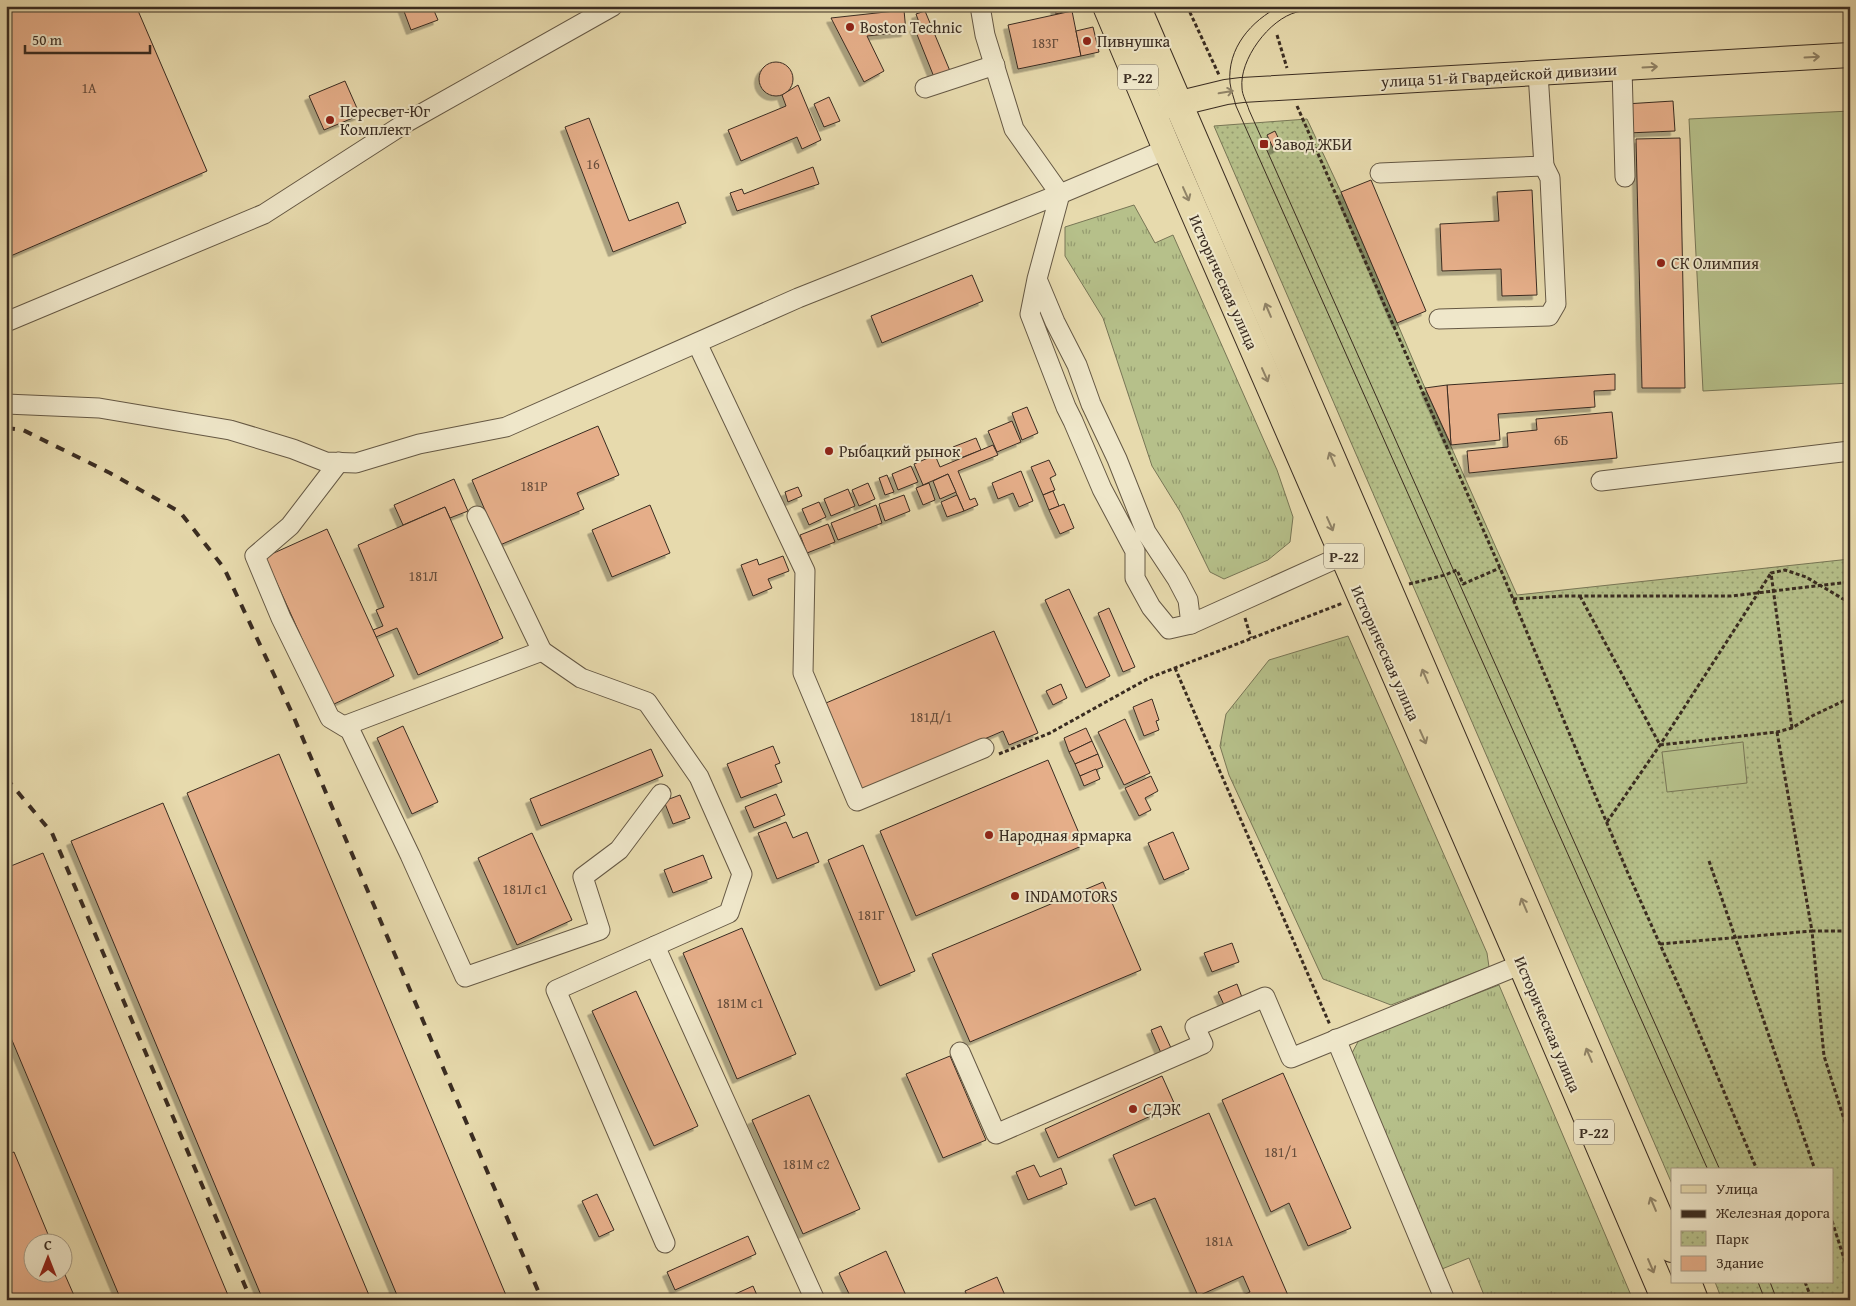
<svg xmlns="http://www.w3.org/2000/svg" width="1856" height="1306" font-family="'Gentium Book Plus',serif">
  <style>
    .grass { fill: url(#grass-tufts); stroke: #787656 }
    .park { fill: url(#park-dots); stroke: #787656 }
    .pitch { fill: #b6c08a; stroke: #787656 }
    .building { fill: #e5ae89; stroke: #3a2c21; filter: url(#shadow) }
    .lines { fill: none; stroke-linecap: round; stroke-linejoin: round }
    .minor-casing { stroke: #655844; stroke-width: 21 }
    .major-casing { stroke: #3a2c21; stroke-width: 26 }
    .highway-casing { stroke: #3a2c21; stroke-width: 30 }
    .path { stroke: #3a2c21; stroke-width: 3; stroke-dasharray: 4 2.5; stroke-linecap: butt }
    .minor { stroke: #efe7ca; stroke-width: 19 }
    .major { stroke: #e7daad; stroke-width: 24 }
    .highway { stroke: #e7daad; stroke-width: 28 }
    .tram { stroke: #3a2c21; stroke-width: 1 }
    .rail { stroke: #3a2c21; stroke-width: 4; stroke-dasharray: 9 9; stroke-linecap: butt }
    .oneway { stroke: #908367 }
    .poi-dot { fill: #8f2418; stroke: #efe7ca; stroke-width: 2 }
    .labels { text-anchor: middle; dominant-baseline: central; stroke-width: 4; stroke-linejoin: round; paint-order: stroke }
    .number-label { font-size: 14px; fill: #654c3b }
    .shield { fill: #efe7ca; stroke: #706454; stroke-width: 1 }
    .shield-label { font-size: 15px; font-weight: bold; fill: #3a2c21 }
    .poi-label { font-size: 16px; fill: #3a2c21; stroke: #efe7ca; text-anchor: start }
    .street-label { font-size: 16px; fill: #3a2c21; stroke: #efe7ca }
  </style>
  <defs>
    <pattern id="grass-tufts" width="24" height="20" patternUnits="userSpaceOnUse" patternTransform="scale(1.25)"><rect width="24" height="20" fill="#b6c08a"/><path d="M3 7l-1-3M5 7V3M7 7l1-3M15 17l-1-3M17 17v-4M19 17l1-3" fill="none" stroke="#959c70"/></pattern>
    <pattern id="park-dots" width="8" height="8" patternUnits="userSpaceOnUse" patternTransform="scale(1.25)"><rect width="8" height="8" fill="#b6c08a"/><path d="M2 2h.1M6 6h.1" fill="none" stroke="#959c70" stroke-width="1.8" stroke-linecap="round"/></pattern>
    <filter id="shadow"><feDropShadow dx="-4.5" dy="4.5" stdDeviation="0" flood-color="#0004"/></filter>
  </defs>
  <rect width="100%" height="100%" fill="#e7daad"/>
  <filter id="stains"><feTurbulence type="fractalNoise" baseFrequency=".004" numOctaves="4"/><feColorMatrix values="0 0 0 0 .2 0 0 0 0 .09 0 0 0 0 .02 0 0 0 .5 -.17"/></filter>
  <radialGradient id="worn" r=".72"><stop offset=".6" stop-color="#630" stop-opacity="0"/><stop offset="1" stop-color="#630" stop-opacity=".3"/></radialGradient>
  <g class="grass">
    <polygon points="1134,205 1155,243 1173,235 1277,470 1293,517 1290,542 1268,560 1224,579 1210,572 1181,513 1152,466 1103,318 1065,256 1065,227"/>
    <polygon points="1348,636 1487,953 1489,967 1391,1005 1323,979 1229,775 1220,746 1226,714 1269,660"/>
    <polygon points="1499,985 1633,1300 1486,1300 1469,1258 1442,1269 1351,1055 1360,1038"/>
  </g>
  <polygon class="park" points="1307,119 1341,192 1425,388 1517,595 1850,559 1850,1300 1722,1300 1715,1282 1832,1282 1832,1170 1672,1170 1672,1184 1214,126"/>
  <g class="pitch">
    <polygon points="1850,111 1850,383 1703,391 1689,119"/>
    <polygon points="1743,742 1747,783 1667,792 1662,752"/>
  </g>
  <g class="building">
    <polygon points="6,6 136,6 207,171 6,258"/>
    <polygon points="402,6 432,6 438,20 411,30"/>
    <polygon points="1055,6 1066,6 1067,11 1056,14"/>
    <polygon points="904,10 906,32 867,36 884,71 864,82 831,18"/>
    <polygon points="925,11 950,71 934,77 914,27 920,25 916,14"/>
    <polygon points="1072,11 1081,56 1018,69 1008,25"/>
    <polygon points="1093,27 1099,52 1081,56 1076,31"/>
    <circle cx="776" cy="79" r="17"/>
    <polygon points="345,81 360,115 324,130 309,96"/>
    <polygon points="798,85 821,140 802,149 797,137 741,161 728,130 786,106 782,95"/>
    <polygon points="829,97 840,121 824,127 814,104"/>
    <polygon points="1673,101 1675,131 1627,133 1625,104"/>
    <polygon points="589,118 629,221 678,202 686,223 613,252 565,127"/>
    <polygon points="1275,131 1282,146 1274,150 1267,135"/>
    <polygon points="1680,138 1685,388 1642,388 1636,139"/>
    <polygon points="813,167 819,184 737,211 730,193 742,189 744,194"/>
    <polygon points="1371,180 1426,311 1397,323 1341,192"/>
    <polygon points="1532,190 1537,295 1502,296 1501,269 1442,271 1440,224 1499,221 1497,192"/>
    <polygon points="972,275 983,301 882,343 871,316"/>
    <polygon points="1615,374 1615,390 1594,391 1595,407 1498,414 1500,440 1451,445 1447,385"/>
    <polygon points="1447,385 1451,445 1425,388"/>
    <polygon points="1027,407 1038,433 1022,440 1012,413"/>
    <polygon points="1612,412 1617,458 1469,473 1467,451 1508,447 1507,433 1537,430 1536,419"/>
    <polygon points="1012,421 1021,442 997,452 988,431"/>
    <polygon points="598,426 619,475 577,493 584,509 500,545 472,480"/>
    <polygon points="976,438 981,450 958,459 953,447"/>
    <polygon points="993,445 998,455 958,471 970,500 975,498 978,505 964,511 948,474 923,485 914,464 935,455 940,467"/>
    <polygon points="1049,460 1056,475 1050,478 1055,490 1043,495 1031,467"/>
    <polygon points="911,466 918,482 898,490 892,474"/>
    <polygon points="1021,471 1033,501 1019,507 1013,493 998,499 992,483"/>
    <polygon points="948,474 956,492 940,499 933,481"/>
    <polygon points="887,475 894,492 885,495 879,478"/>
    <polygon points="454,479 468,511 450,518 445,507 403,525 394,505"/>
    <polygon points="868,483 875,499 859,506 852,490"/>
    <polygon points="929,483 935,500 923,505 916,488"/>
    <polygon points="798,487 802,496 788,502 785,492"/>
    <polygon points="848,489 855,506 831,516 824,499"/>
    <polygon points="1053,491 1059,506 1049,510 1043,495"/>
    <polygon points="904,495 910,511 885,521 879,504"/>
    <polygon points="957,495 964,511 947,517 941,502"/>
    <polygon points="819,502 826,517 809,525 802,509"/>
    <polygon points="1064,504 1074,528 1060,534 1049,510"/>
    <polygon points="650,505 670,553 612,577 592,530"/>
    <polygon points="876,505 882,523 838,540 831,523"/>
    <polygon points="445,507 503,638 418,675 397,628 376,637 373,630 383,626 376,610 384,607 358,545"/>
    <polygon points="828,524 835,542 807,553 800,535"/>
    <polygon points="327,529 394,676 332,705 265,557"/>
    <polygon points="783,556 789,571 768,579 772,588 753,596 741,565 757,559 759,565"/>
    <polygon points="1069,589 1110,676 1086,688 1045,600"/>
    <polygon points="1109,608 1135,667 1123,672 1098,613"/>
    <polygon points="994,631 1038,733 1009,745 1003,731 863,791 826,703"/>
    <polygon points="1061,684 1067,698 1053,705 1046,691"/>
    <polygon points="1152,699 1159,720 1156,721 1159,730 1144,736 1133,707"/>
    <polygon points="1125,719 1150,773 1124,785 1098,732"/>
    <polygon points="403,726 438,802 412,814 377,738"/>
    <polygon points="1086,728 1092,741 1069,752 1064,738"/>
    <polygon points="1092,741 1098,754 1075,764 1069,752"/>
    <polygon points="773,746 780,763 775,765 782,782 741,798 727,764"/>
    <polygon points="651,749 663,776 541,826 530,799"/>
    <polygon points="279,754 508,1300 399,1300 187,793"/>
    <polygon points="1098,754 1103,767 1080,776 1075,764"/>
    <polygon points="1048,760 1084,845 916,916 880,831"/>
    <polygon points="1096,769 1100,779 1084,786 1080,776"/>
    <polygon points="1151,776 1158,791 1145,798 1151,810 1139,816 1125,788"/>
    <polygon points="776,794 785,815 754,828 745,807"/>
    <polygon points="680,795 690,818 673,824 664,801"/>
    <polygon points="163,803 371,1300 263,1300 71,841"/>
    <polygon points="786,822 793,838 807,832 819,862 777,879 758,833"/>
    <polygon points="1173,832 1189,869 1164,880 1148,843"/>
    <polygon points="532,833 572,920 517,945 478,858"/>
    <polygon points="863,845 915,971 880,986 828,860"/>
    <polygon points="43,853 230,1300 121,1300 6,1026 6,868"/>
    <polygon points="703,855 712,878 673,893 664,870"/>
    <polygon points="1103,882 1141,970 970,1042 932,954"/>
    <polygon points="742,928 796,1054 737,1079 683,953"/>
    <polygon points="1232,943 1239,962 1212,972 1204,953"/>
    <polygon points="1237,984 1243,1000 1225,1007 1218,992"/>
    <polygon points="636,991 698,1126 654,1146 592,1011"/>
    <polygon points="1161,1026 1171,1048 1161,1053 1151,1030"/>
    <polygon points="950,1056 986,1140 943,1158 906,1074"/>
    <polygon points="1283,1073 1351,1228 1308,1246 1289,1203 1271,1212 1222,1100"/>
    <polygon points="1162,1076 1175,1105 1058,1158 1045,1129"/>
    <polygon points="809,1095 860,1209 803,1234 752,1120"/>
    <polygon points="1209,1113 1290,1300 1233,1300 1250,1292 1243,1276 1198,1296 1155,1198 1135,1206 1113,1155"/>
    <polygon points="14,1152 52,1244 32,1244 32,1274 62,1274 62,1268 76,1300 6,1300 6,1155"/>
    <polygon points="1034,1165 1040,1177 1061,1168 1067,1184 1028,1200 1016,1172"/>
    <polygon points="597,1194 614,1230 599,1237 582,1201"/>
    <polygon points="748,1236 756,1254 675,1290 667,1272"/>
    <polygon points="886,1251 908,1300 852,1300 839,1273"/>
    <polygon points="997,1277 1007,1300 969,1300 965,1291"/>
    <polygon points="753,1286 759,1300 722,1300"/>
  </g>
  <g class="lines">
    <g class="minor-casing">
      <g id="minor">
        <polyline points="980,6 985,35 1014,129 1060,194 1037,279 1030,314 1066,407 1073,421 1102,489 1135,551 1135,578 1151,607 1169,629 1191,624 1188,600 1177,579 1146,532 1117,459 1091,404 1077,365 1055,322 1037,279"/>
        <polyline points="1622,68 1625,177"/>
        <polyline points="925,88 995,65"/>
        <polyline points="1380,173 1544,166 1538,73"/>
        <polyline points="1439,319 1549,316 1556,304 1550,178 1544,166"/>
        <polyline points="6,322 264,214 407,122 613,6"/>
        <polyline points="697,343 805,571 803,673 857,801 984,748"/>
        <polyline points="6,404 99,408 230,430 293,449 326,462 356,463 419,444 506,427 798,298 1060,194 1167,149"/>
        <polyline points="339,462 290,526 255,556 281,618 330,718 350,730 410,855 465,977 600,930 583,877 619,850 661,794"/>
        <polyline points="1601,481 1850,451"/>
        <polyline points="1191,624 1344,555"/>
        <polyline points="542,651 581,678 647,702 699,777 742,874 729,913 556,990 665,1243"/>
        <polyline points="344,726 542,651 477,516"/>
        <polyline points="655,946 815,1300"/>
        <polyline points="1336,1039 1445,1300"/>
        <polyline points="960,1052 996,1134 1203,1044 1195,1027 1265,997 1291,1058 1522,964"/>
      </g>
    </g>
    <g class="major-casing">
      <polyline id="major" points="1160,108 1226,92 1242,90 1850,55"/>
    </g>
    <g class="highway-casing">
      <g id="highway">
        <polyline points="1107,6 1167,149 1522,964 1666,1300"/>
        <polyline points="1136,6 1672,1248"/>
        <polyline points="1687,1282 1694,1300"/>
      </g>
    </g>
    <g class="path">
      <polyline points="1187,6 1219,75"/>
      <polyline points="1277,35 1287,68"/>
      <polyline points="1297,106 1500,568 1627,871 1690,1011 1757,1170"/>
      <polyline points="1409,584 1445,575 1457,570 1463,584 1500,568"/>
      <polyline points="1580,596 1660,745 1777,732 1792,728 1812,716 1850,698"/>
      <polyline points="1513,599 1564,596 1731,596 1850,582"/>
      <polyline points="1245,618 1251,638"/>
      <polyline points="1175,668 1330,1025"/>
      <polyline points="1792,728 1771,573 1785,570 1806,577 1850,603"/>
      <polyline points="1777,732 1812,931 1850,931"/>
      <polyline points="999,754 1050,733 1149,678 1343,603"/>
      <polyline points="1607,822 1660,745 1771,573"/>
      <polyline points="1709,861 1815,1170"/>
      <polyline points="1660,944 1812,931 1824,1056 1850,1138"/>
      <polyline points="1832,1221 1850,1277"/>
      <polyline points="1805,1282 1812,1300"/>
    </g>
    <use href="#minor" class="minor"/>
    <use href="#major" class="major"/>
    <use href="#highway" class="highway"/>
    <g class="tram">
      <path d="M1280,6c-29,15 -53,42 -50,77 1,8 4,15 6,23l472,1064"/>
      <path d="M1370,6c-24,1 -50,0 -73,6 -28,7 -58,48 -55,76 0,7 5,15 7,22l471,1060"/>
      <polyline points="1758,1282 1765,1300"/>
      <polyline points="1770,1282 1777,1300"/>
    </g>
    <g class="rail">
      <polyline points="6,428 23,430 110,473 180,512 224,568 292,713 542,1300"/>
      <polyline points="6,778 52,833 251,1300"/>
    </g>
  </g>
  <defs><path id="oneway-shaft" d="M-6 0H5M1.5-3L5.5 0L1.5 3" fill="none" stroke-width="1.6" stroke-linecap="round" stroke-linejoin="round" transform="scale(1.25)"/></defs>
  <g class="oneway">
    <use href="#oneway-shaft" transform="translate(1812 57) rotate(-3)"/>
    <use href="#oneway-shaft" transform="translate(1650 67) rotate(-3)"/>
    <use href="#oneway-shaft" transform="translate(1226 92) rotate(-10)"/>
    <use href="#oneway-shaft" transform="translate(1186 194) rotate(66)"/>
    <use href="#oneway-shaft" transform="translate(1268 310) rotate(-113)"/>
    <use href="#oneway-shaft" transform="translate(1265 375) rotate(66)"/>
    <use href="#oneway-shaft" transform="translate(1332 459) rotate(-113)"/>
    <use href="#oneway-shaft" transform="translate(1330 524) rotate(66)"/>
    <use href="#oneway-shaft" transform="translate(1425 676) rotate(-113)"/>
    <use href="#oneway-shaft" transform="translate(1423 737) rotate(66)"/>
    <use href="#oneway-shaft" transform="translate(1524 905) rotate(-113)"/>
    <use href="#oneway-shaft" transform="translate(1589 1055) rotate(-113)"/>
    <use href="#oneway-shaft" transform="translate(1653 1204) rotate(-113)"/>
    <use href="#oneway-shaft" transform="translate(1651 1266) rotate(67)"/>
  </g>
  <g class="poi-dot">
    <circle cx="850" cy="27" r="5"/>
    <circle cx="1087" cy="41" r="5"/>
    <circle cx="330" cy="120" r="5"/>
    <rect x="1259" y="139" width="10" height="10" rx="2.5"/>
    <circle cx="1661" cy="263" r="5"/>
    <circle cx="829" cy="451" r="5"/>
    <circle cx="989" cy="835" r="5"/>
    <circle cx="1015" cy="896" r="5"/>
    <circle cx="1133" cy="1109" r="5"/>
  </g>
  <g class="labels">
    <g class="number-label">
      <text x="1045" y="43">183Г</text>
      <text x="89" y="88">1А</text>
      <text x="593" y="164">16</text>
      <text x="1561" y="440">6Б</text>
      <text x="534" y="486">181Р</text>
      <text x="423" y="576">181Л</text>
      <text x="931" y="717">181Д/1</text>
      <text x="525" y="889">181Л с1</text>
      <text x="871" y="915">181Г</text>
      <text x="740" y="1003">181М с1</text>
      <text x="1281" y="1152">181/1</text>
      <text x="806" y="1164">181М с2</text>
      <text x="1219" y="1241">181А</text>
    </g>
    <g class="shield">
      <rect x="1118" y="64.5" width="40" height="25" rx="4"/>
      <rect x="1324" y="543.5" width="40" height="25" rx="4"/>
      <rect x="1574" y="1119.5" width="40" height="25" rx="4"/>
    </g>
    <g class="shield-label">
      <text x="1138" y="77">Р-22</text>
      <text x="1344" y="556">Р-22</text>
      <text x="1594" y="1132">Р-22</text>
    </g>
    <g class="poi-label">
      <text x="860" y="27">Boston Technic</text>
      <text x="1097" y="41">Пивнушка</text>
      <text x="340" y="111">Пересвет-Юг<tspan x="340" dy="18">Комплект</tspan></text>
      <text x="1274" y="144">Завод ЖБИ</text>
      <text x="1671" y="263">СК Олимпия</text>
      <text x="839" y="451">Рыбацкий рынок</text>
      <text x="999" y="835">Народная ярмарка</text>
      <text x="1025" y="896">INDAMOTORS</text>
      <text x="1143" y="1109">СДЭК</text>
    </g>
    <g class="street-label">
      <text transform="translate(1499 75) rotate(-3)">улица 51-й Гвардейской дивизии</text>
      <text transform="translate(1224 282) rotate(66)">Историческая улица</text>
      <text transform="translate(1386 653) rotate(66)">Историческая улица</text>
      <text transform="translate(1548 1024) rotate(67)">Историческая улица</text>
    </g>
  </g>
  <rect width="1856" height="1306" fill="none" stroke="#e7daad" stroke-width="25"/>
  <rect x="8" y="8" width="1841" height="1291" fill="none" stroke="#3a2c21" stroke-width="2.5"/>
  <rect x="12" y="12" width="1831" height="1281" fill="none" stroke="#3a2c21"/>
  <rect x="1671" y="1168" width="162" height="115" fill="#efe7ca" stroke="#a79c86"/>
  <rect x="1681" y="1185" width="25" height="8" fill="#e7daad" stroke="#a79c86"/>
  <text x="1716" y="1194" font-size="15" fill="#3a2c21">Улица</text>
  <rect x="1681" y="1210" width="25" height="8" fill="#3a2c21" stroke="#a79c86"/>
  <text x="1716" y="1218" font-size="15" fill="#3a2c21">Железная дорога</text>
  <rect x="1681" y="1231" width="25" height="15" fill="url(#park-dots)" stroke="#a79c86"/>
  <text x="1716" y="1244" font-size="15" fill="#3a2c21">Парк</text>
  <rect x="1681" y="1256" width="25" height="15" fill="#e5ae89" stroke="#a79c86"/>
  <text x="1716" y="1268" font-size="15" fill="#3a2c21">Здание</text>
  <g transform="translate(48 1258)"><circle r="24" fill="#efe7ca" stroke="#a79c86"/>
  <path d="M0-4L9 19L0 12L-9 19Z" fill="#8f2418"/>
  <text y="-8" font-size="14" font-weight="bold" text-anchor="middle" fill="#3a2c21">С</text>
  </g>
  <path d="M25 45v8h125v-8" fill="none" stroke="#3a2c21" stroke-width="2.5"/>
  <text x="32" y="45" font-size="15" fill="#3a2c21" stroke="#efe7ca" stroke-width="4" paint-order="stroke">50 m</text>
  <rect width="100%" height="100%" filter="url(#stains)"/>
  <rect width="100%" height="100%" fill="url(#worn)"/>
</svg>
